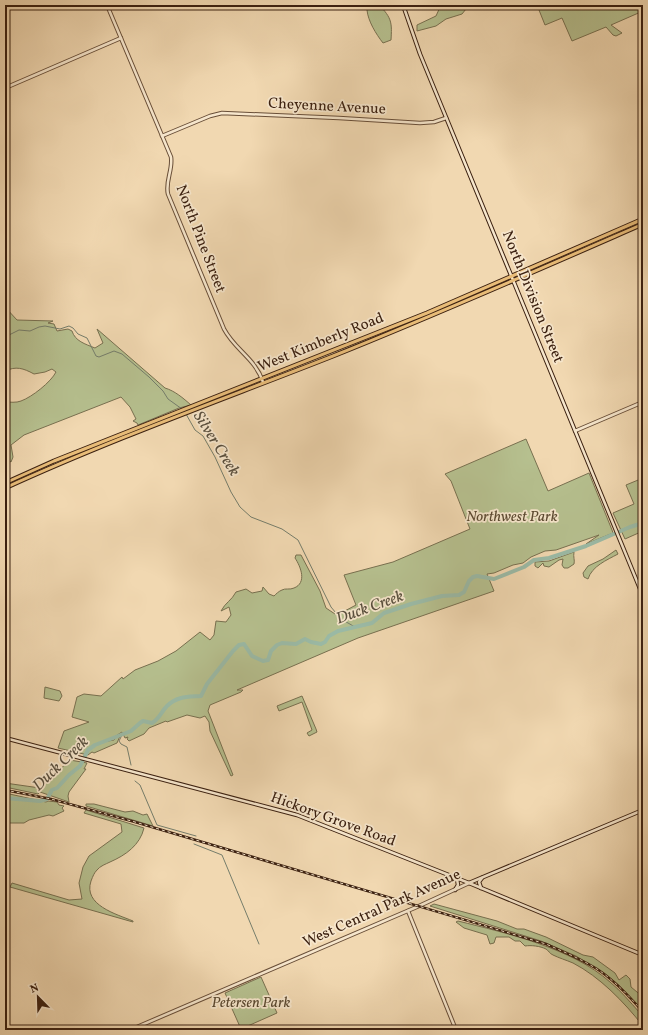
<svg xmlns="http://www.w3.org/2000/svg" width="648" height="1035" font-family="Vollkorn,serif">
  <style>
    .green { fill: #b6c08f; stroke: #787050 }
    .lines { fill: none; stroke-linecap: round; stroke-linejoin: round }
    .stream { stroke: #757d6b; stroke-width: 1 }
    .river { stroke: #9bbba7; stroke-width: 4 }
    .tertiary-casing { stroke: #684e38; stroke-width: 4.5 }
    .secondary-casing { stroke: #3b2010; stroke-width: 4.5 }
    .primary-casing { stroke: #3b2010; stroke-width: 5 }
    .tertiary { stroke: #f6e6cc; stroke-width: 2.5 }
    .secondary { stroke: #f6e6cc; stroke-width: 2.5 }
    .primary { stroke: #e8bc78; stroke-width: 3 }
    .rail-casing { stroke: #3b2010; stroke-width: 2.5 }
    .rail { stroke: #f6e6cc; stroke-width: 1; stroke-dasharray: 3; stroke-linecap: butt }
    .labels { text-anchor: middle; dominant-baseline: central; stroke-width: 3.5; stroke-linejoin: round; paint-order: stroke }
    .street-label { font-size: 15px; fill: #3b2010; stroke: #f6e6cc }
    .park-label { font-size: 15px; font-style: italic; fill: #5a4830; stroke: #f6e6cc }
    .water-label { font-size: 16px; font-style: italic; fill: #584e3d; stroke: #f6e6cc }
  </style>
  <rect width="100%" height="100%" fill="#f1d8b1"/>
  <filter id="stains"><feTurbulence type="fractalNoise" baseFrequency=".005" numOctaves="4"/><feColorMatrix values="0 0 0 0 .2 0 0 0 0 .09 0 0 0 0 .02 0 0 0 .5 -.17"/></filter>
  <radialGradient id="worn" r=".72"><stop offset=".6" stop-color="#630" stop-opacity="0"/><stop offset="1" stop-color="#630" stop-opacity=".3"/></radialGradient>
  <g class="green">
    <path d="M373,5h6c13,13 13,18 12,35l-8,3c-7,-9 -15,-22 -16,-33z"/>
    <polygon points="441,5 475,5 466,9 462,14 446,19 436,26 417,31 417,25 436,16"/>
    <polygon points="537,5 643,5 643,11 611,25 622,33 616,36 613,35 606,27 572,41 562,18 545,25"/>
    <path d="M5,307l12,13 36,1 -5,2 6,1 3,7 11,-2 4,2c3,10 13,13 23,17l8,-5 -6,-14 68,59c10,3 18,10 26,17l-12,3 -41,17 -1,-2 -4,-2 3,-2 -6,-12 -9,-10 -97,38 -13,10 2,12 -2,5 -6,-4v-56c5,0 11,1 16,-1 11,-4 30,-19 35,-29l-4,-3 -7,3 -11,2c-11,-6 -18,-8 -29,-3z"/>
    <path d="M526,439l22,52 41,-18 23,57 1,3 -27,11 13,-9 -43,15 -11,1 -14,6 -8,6 -10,2 -19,8 -7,1 7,17 -136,47 -121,52h6l-2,2 -31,13 -2,6 25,64 -2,1 -21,-45 -1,-9 -4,-6 -5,2 -13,-3 -20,7 -1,-1 -17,7 -5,6 -15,7 -2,-2 1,-2 -3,1 -3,-6 -14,9 6,-1 5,-6 1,2 -3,7 -23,10 -2,-1 -4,3 -30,-7 6,-17 25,-9 -17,-5 5,-20 7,-3 17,2 21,-19 1,2 12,-9 23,-9 18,-10 24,-19 10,8 4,-5 2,-14 10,1 5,-7 -2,-8 -8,4c4,-8 11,-11 15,-19l10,-3 6,4 10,-2 1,-4 6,7 5,2c2,-2 5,-5 8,-6 3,-2 8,0 12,-2 13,-5 7,-21 1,-30l1,-3h5l19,36 6,17 9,6 6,-1 15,-8 -12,-30 49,-13 77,-33 -19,-48 -6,-7z"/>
    <polygon points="643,478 643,531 625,539 613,513 634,504 626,485"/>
    <path d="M616,550l2,4c-11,6 -26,12 -30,25l-4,-2 -1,-4 5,-7 15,-7z"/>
    <path d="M574,552c-1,5 1,8 0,12l-6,4h-4l-2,-3 1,-6 -4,1 -10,7 -5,-1 -1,-3 -5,5 -3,-2v-4l14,-1z"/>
    <polygon points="45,687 60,691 62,696 59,701 44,698"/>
    <polygon points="302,696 316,729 317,732 309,736 307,733 312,730 302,702 279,711 277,706"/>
    <polygon points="70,760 87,763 84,769 86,769 69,792 68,796 69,802 40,792 38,794 5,787 5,783 40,788"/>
    <polygon points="5,793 46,802 48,801 57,802 59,805 64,806 62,808 64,811 53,816 49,815 29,820 24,823 5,823"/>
    <polygon points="86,804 94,804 125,812 133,811 143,815 147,814 153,826 86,806"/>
    <path d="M86,810l58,18c-4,17 -18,27 -34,34 -4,2 -10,4 -13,8 -3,3 -4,6 -6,11 -8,24 25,33 42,40v1l-123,-35 2,-4 57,17 13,-1 -3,-16 4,-16 6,-11 33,-24 -1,-8 -37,-11z"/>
    <polygon points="434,904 497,921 517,929 524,929 546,937 583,955 593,957 615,973 619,980 626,975 630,979 631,987 643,997 643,1011 619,985 604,973 576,956 541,941 430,906"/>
    <path d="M458,921c48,12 114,27 152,61 11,9 20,20 30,31l3,4v9c-19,-24 -43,-49 -70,-63 -7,-3 -14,-5 -20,-8 -3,-1 -5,-5 -7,-6 -6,-3 -15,-4 -21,-3l-5,-5h-5l-6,-4h-13l-2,6 -4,1 -3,-9 -23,-7 -8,-6z"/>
    <polygon points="261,977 277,1013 241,1029 225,993"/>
  </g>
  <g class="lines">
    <g class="stream">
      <polyline points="5,337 19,330 30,331 39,327 45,326 60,329 69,326 73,328 78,334 87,338 96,356 99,357 114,351 122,354 149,377 163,391 168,399 182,409 186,414 195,430 203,436 215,457 231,492 240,507 251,517 282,529 298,540 331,607 341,619 355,627"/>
      <polyline points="122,735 119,741 121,744 127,747 131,765"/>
      <polyline points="135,781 140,785 157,825 196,836"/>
      <polyline points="194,844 222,855 259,944"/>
    </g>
    <path class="river" d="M5,798l35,3 7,-2 5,-9 5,-2 12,-13 11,-9 8,-16 7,-5 36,-14 9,-8 3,-2 9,2c8,-5 9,-11 15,-17 10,-10 21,-9 34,-10l6,-12 26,-33 6,-6 5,-1 8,12 11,5 5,-1 3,-9 6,-6 5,-2 14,1 9,-5 6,3 10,2 4,-2 4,-6 9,-5 34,-8 12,-10 27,-9 31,-8 17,-1 5,-3 5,-11 4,-4 4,-1 17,3 30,-12 10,-7 15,-2 37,-12 44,-19 13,-4"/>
    <g class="tertiary-casing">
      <g id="tertiary">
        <path d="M107,5l64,152c2,13 -6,24 -3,37l56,135c11,21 31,29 39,53"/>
        <polyline points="5,88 121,38"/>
        <polyline points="162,136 210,116 222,113 339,118 420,123 434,122 446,118"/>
        <polyline points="575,431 643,402"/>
        <polyline points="408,911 456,1030"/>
        <polyline points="130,1030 419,906 469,883"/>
      </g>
    </g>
    <g class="secondary-casing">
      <g id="secondary">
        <polyline points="403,5 420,54 643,596"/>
        <polyline points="5,738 297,815 469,883 643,955"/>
        <polyline points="469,883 643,810"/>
        <polyline points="481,888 479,882 482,878"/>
        <polyline points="455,890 458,885 457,879"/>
      </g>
    </g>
    <g class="primary-casing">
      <g id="primary">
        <polyline points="5,483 54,461 427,313 643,219"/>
        <path d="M5,488c107,-49 219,-89 328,-132 105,-42 207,-87 310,-132"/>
      </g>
    </g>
    <use href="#tertiary" class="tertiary"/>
    <use href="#secondary" class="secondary"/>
    <use href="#primary" class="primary"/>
    <g class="rail-casing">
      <path id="rail" d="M5,790l46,9 84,23 411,122c18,8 35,15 51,25 17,11 33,28 46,43"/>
    </g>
    <use href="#rail" class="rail"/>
  </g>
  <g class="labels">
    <g class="street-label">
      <text transform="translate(327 107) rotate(3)">Cheyenne Avenue</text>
      <text transform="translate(200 239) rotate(69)">North Pine Street</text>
      <text transform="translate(532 297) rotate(68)">North Division Street</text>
      <text transform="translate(321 343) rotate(-22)">West Kimberly Road</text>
      <text transform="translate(333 820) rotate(20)">Hickory Grove Road</text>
      <text transform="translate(382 909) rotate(-24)">West Central Park Avenue</text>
    </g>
    <g class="park-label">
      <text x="512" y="517">Northwest Park</text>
      <text x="251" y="1003">Petersen Park</text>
    </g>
    <g class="water-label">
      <text transform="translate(216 444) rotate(58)">Silver Creek</text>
      <text transform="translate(370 608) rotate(-20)">Duck Creek</text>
      <text transform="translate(61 764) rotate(-44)">Duck Creek</text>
    </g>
  </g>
  <rect width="648" height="1035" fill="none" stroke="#f1d8b1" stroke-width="20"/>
  <rect x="6" y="6" width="636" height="1023" fill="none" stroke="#3b2010" stroke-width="2"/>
  <rect x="10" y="10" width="628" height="1015" fill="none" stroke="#3b2010"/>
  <g transform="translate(38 997) rotate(337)" stroke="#f6e6cc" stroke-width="3" paint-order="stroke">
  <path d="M0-3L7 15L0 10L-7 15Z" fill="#3b2010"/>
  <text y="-6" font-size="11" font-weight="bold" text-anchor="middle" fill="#3b2010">N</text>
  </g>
  <rect width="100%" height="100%" filter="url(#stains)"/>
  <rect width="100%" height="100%" fill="url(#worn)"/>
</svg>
